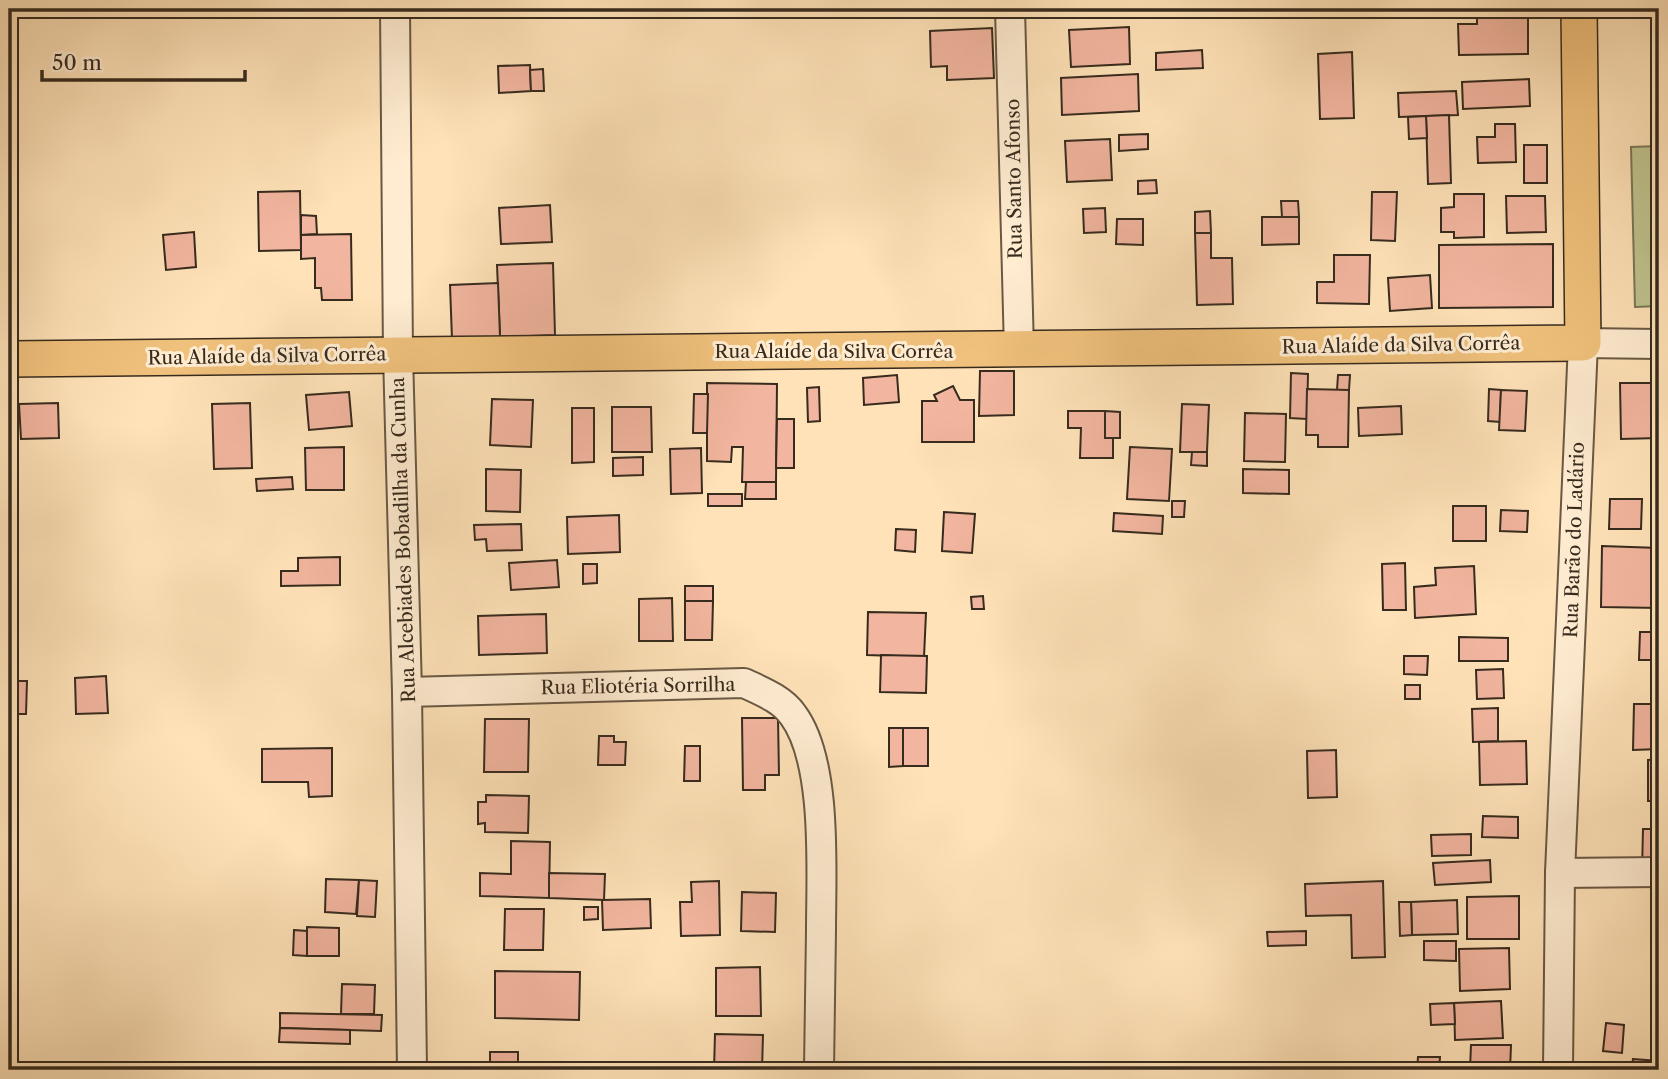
<svg xmlns="http://www.w3.org/2000/svg" width="1668" height="1079" font-family="'Libre Caslon Text',serif">
  <style>
    .green { fill: #bfc38f; stroke: #7b7756; stroke-width: 2 }
    .building { fill: #f2b59f; stroke: #372b1e; stroke-width: 2 }
    .lines { fill: none; stroke-linecap: round; stroke-linejoin: round }
    .minor-casing { stroke: #695944; stroke-width: 32 }
    .major-casing { stroke: #372b1e; stroke-width: 38 }
    .minor { stroke: #ffecd1; stroke-width: 28 }
    .major { stroke: #f0c17c; stroke-width: 35 }
    .labels { text-anchor: middle; dominant-baseline: central; stroke-width: 6; stroke-linejoin: round; paint-order: stroke }
    .street-label { font-size: 19px; fill: #372b1e; stroke: #ffecd1 }
  </style>
  <rect width="100%" height="100%" fill="#ffe2b8"/>
  <filter id="stains"><feTurbulence type="fractalNoise" baseFrequency=".00286" numOctaves="4"/><feColorMatrix values="0 0 0 0 .2 0 0 0 0 .09 0 0 0 0 .02 0 0 0 .5 -.17"/></filter>
  <radialGradient id="worn" r=".72"><stop offset=".6" stop-color="#630" stop-opacity="0"/><stop offset="1" stop-color="#630" stop-opacity=".3"/></radialGradient>
  <polygon class="green" points="1659,146 1659,306 1635,307 1631,147"/>
  <g class="building">
    <polygon points="1477,9 1528,9 1528,54 1459,55 1458,24 1477,24"/>
    <polygon points="1129,27 1130,64 1071,67 1069,30"/>
    <polygon points="992,28 994,78 947,80 947,66 931,67 930,31"/>
    <polygon points="1202,50 1203,68 1156,70 1156,53"/>
    <polygon points="1352,52 1354,118 1320,119 1318,54"/>
    <polygon points="530,65 531,91 499,93 498,66"/>
    <polygon points="543,69 544,91 531,91 530,70"/>
    <polygon points="1138,74 1139,111 1062,115 1061,78"/>
    <polygon points="1529,79 1530,106 1463,109 1462,82"/>
    <polygon points="1456,91 1458,115 1399,117 1398,93"/>
    <polygon points="1449,115 1451,183 1428,184 1426,116"/>
    <polygon points="1426,116 1427,138 1409,139 1408,117"/>
    <polygon points="1495,124 1515,124 1516,162 1478,163 1477,137 1495,137"/>
    <polygon points="1148,134 1148,149 1119,151 1119,135"/>
    <polygon points="1110,139 1112,180 1067,182 1065,141"/>
    <rect x="1524" y="145" width="23" height="38"/>
    <polygon points="1156,180 1157,193 1138,194 1138,181"/>
    <polygon points="300,191 301,250 259,251 258,192"/>
    <polygon points="1372,192 1397,192 1395,241 1371,240"/>
    <polygon points="1454,194 1484,194 1484,237 1454,238 1454,232 1441,232 1441,208 1454,207"/>
    <polygon points="1506,196 1545,196 1546,232 1507,233"/>
    <polygon points="1281,201 1298,201 1299,217 1282,217"/>
    <polygon points="550,205 552,242 501,244 499,208"/>
    <polygon points="1105,208 1106,232 1084,233 1083,209"/>
    <polygon points="1210,211 1211,233 1195,233 1195,212"/>
    <polygon points="301,215 316,216 317,234 301,235"/>
    <polygon points="1262,217 1299,217 1299,244 1262,245"/>
    <polygon points="1117,219 1143,219 1143,245 1116,244"/>
    <polygon points="194,232 196,267 166,270 163,235"/>
    <polygon points="1195,233 1211,233 1211,258 1232,258 1233,304 1197,305"/>
    <polygon points="351,234 352,300 322,300 321,288 315,288 315,258 301,259 301,235"/>
    <polygon points="1553,244 1553,307 1439,308 1439,245"/>
    <polygon points="1334,255 1370,255 1369,304 1317,303 1317,282 1334,282"/>
    <polygon points="553,263 555,335 500,337 497,265"/>
    <polygon points="1430,275 1432,308 1390,311 1388,278"/>
    <polygon points="498,283 500,337 452,339 450,285"/>
    <polygon points="980,371 1014,371 1014,415 979,416"/>
    <polygon points="1291,373 1308,374 1307,419 1290,418"/>
    <polygon points="897,375 899,402 864,405 863,378"/>
    <polygon points="1338,375 1350,375 1349,390 1337,390"/>
    <polygon points="707,383 777,384 776,482 742,482 743,447 732,447 731,462 707,461"/>
    <polygon points="1620,383 1659,383 1659,438 1621,439"/>
    <polygon points="953,386 960,400 974,400 974,442 922,442 922,401 937,401 934,395"/>
    <polygon points="819,387 820,421 808,422 807,388"/>
    <polygon points="1307,389 1349,390 1348,447 1318,447 1318,435 1306,435"/>
    <polygon points="1489,389 1501,390 1500,422 1488,421"/>
    <polygon points="1501,390 1527,391 1525,431 1499,430"/>
    <polygon points="349,392 352,426 309,430 306,395"/>
    <polygon points="694,394 708,394 707,433 693,433"/>
    <polygon points="492,399 533,400 531,447 490,445"/>
    <polygon points="58,403 59,438 21,439 19,404"/>
    <polygon points="250,403 252,468 214,469 212,404"/>
    <polygon points="1182,404 1209,405 1207,452 1180,452"/>
    <polygon points="1401,406 1402,434 1359,436 1358,408"/>
    <polygon points="612,407 651,407 652,452 612,452"/>
    <polygon points="572,408 594,408 594,462 572,463"/>
    <polygon points="1068,411 1105,411 1105,438 1113,438 1113,458 1080,458 1081,428 1068,428"/>
    <polygon points="1105,411 1120,412 1120,438 1105,438"/>
    <polygon points="1245,413 1286,414 1285,462 1244,461"/>
    <polygon points="777,419 794,419 794,468 776,468"/>
    <polygon points="344,447 344,490 306,490 305,448"/>
    <polygon points="1130,447 1172,449 1169,501 1127,499"/>
    <polygon points="701,448 702,493 671,494 670,449"/>
    <polygon points="1192,452 1207,452 1207,466 1191,465"/>
    <polygon points="643,457 643,475 613,476 613,458"/>
    <polygon points="486,469 521,470 520,512 486,511"/>
    <polygon points="1243,469 1289,470 1289,494 1243,493"/>
    <polygon points="292,477 293,489 257,491 256,479"/>
    <polygon points="746,482 776,482 776,499 745,499"/>
    <rect x="708" y="494" width="34" height="12"/>
    <polygon points="1610,499 1642,499 1641,529 1609,529"/>
    <polygon points="1172,501 1185,501 1184,517 1172,517"/>
    <rect x="1453" y="506" width="33" height="35"/>
    <polygon points="1501,510 1528,511 1527,532 1500,531"/>
    <polygon points="944,512 975,514 972,553 942,551"/>
    <polygon points="1114,513 1163,516 1162,534 1113,531"/>
    <polygon points="619,515 620,552 568,554 567,517"/>
    <polygon points="521,524 522,550 487,551 486,539 475,540 474,525"/>
    <polygon points="896,529 916,530 915,552 895,550"/>
    <polygon points="1602,546 1659,548 1659,608 1601,607"/>
    <polygon points="340,557 340,585 281,586 281,571 298,571 298,558"/>
    <polygon points="557,560 559,587 511,590 509,563"/>
    <polygon points="1405,563 1406,610 1383,610 1382,564"/>
    <polygon points="583,564 597,564 597,583 583,584"/>
    <polygon points="1474,566 1476,614 1415,618 1414,587 1436,585 1435,568"/>
    <rect x="685" y="586" width="28" height="15"/>
    <polygon points="983,596 984,609 972,609 971,597"/>
    <polygon points="672,598 673,641 639,641 639,599"/>
    <polygon points="685,601 713,601 712,640 685,640"/>
    <polygon points="868,612 926,613 924,657 867,655"/>
    <polygon points="546,614 547,653 479,655 478,616"/>
    <polygon points="1640,632 1659,632 1659,660 1639,660"/>
    <polygon points="1459,637 1508,638 1508,661 1459,661"/>
    <polygon points="881,655 927,656 926,693 880,692"/>
    <polygon points="1404,656 1428,656 1427,675 1404,674"/>
    <polygon points="1503,669 1504,698 1477,699 1476,670"/>
    <polygon points="106,676 108,713 76,714 75,678"/>
    <polygon points="9,681 27,681 26,714 9,714"/>
    <rect x="1405" y="685" width="15" height="14"/>
    <polygon points="1634,704 1659,704 1659,749 1633,750"/>
    <polygon points="1498,708 1498,741 1473,742 1472,709"/>
    <polygon points="742,718 778,718 779,775 765,775 765,790 743,790"/>
    <polygon points="485,719 529,719 528,772 484,772"/>
    <polygon points="889,728 903,728 903,766 889,767"/>
    <rect x="903" y="728" width="25" height="38"/>
    <polygon points="599,736 614,736 614,742 626,742 625,765 598,765"/>
    <polygon points="1526,741 1527,784 1480,785 1479,742"/>
    <polygon points="685,746 700,746 700,781 684,781"/>
    <polygon points="332,748 332,796 309,797 308,782 262,782 262,749"/>
    <polygon points="1336,750 1337,797 1308,798 1307,751"/>
    <polygon points="1659,759 1659,801 1648,801 1648,760"/>
    <polygon points="486,795 529,796 528,833 485,832 485,823 478,824 478,802 486,802"/>
    <polygon points="1483,816 1518,817 1518,838 1482,837"/>
    <polygon points="1643,829 1659,829 1659,871 1642,871"/>
    <polygon points="1471,834 1471,855 1432,856 1431,835"/>
    <polygon points="511,841 550,842 549,898 480,896 480,873 511,874"/>
    <polygon points="1490,860 1491,882 1435,885 1433,863"/>
    <polygon points="549,873 605,874 604,900 549,898"/>
    <polygon points="326,879 359,880 356,914 325,912"/>
    <polygon points="359,880 377,881 375,917 357,916"/>
    <polygon points="719,881 720,935 681,936 680,902 692,902 691,882"/>
    <polygon points="1383,881 1385,957 1352,958 1351,915 1306,916 1305,884"/>
    <polygon points="742,892 776,893 775,932 741,931"/>
    <polygon points="1519,896 1519,939 1467,939 1467,897"/>
    <polygon points="650,899 651,928 603,930 602,900"/>
    <polygon points="1457,900 1458,934 1412,935 1411,902"/>
    <polygon points="1399,902 1411,902 1412,935 1400,936"/>
    <polygon points="584,907 598,907 598,919 584,920"/>
    <polygon points="505,909 544,909 543,950 504,950"/>
    <polygon points="307,927 339,928 339,956 307,956"/>
    <polygon points="294,930 307,931 307,956 293,955"/>
    <polygon points="1306,931 1306,945 1268,946 1267,932"/>
    <polygon points="1424,941 1456,941 1456,961 1424,960"/>
    <polygon points="1509,948 1510,989 1460,991 1459,949"/>
    <polygon points="760,967 761,1016 716,1016 716,968"/>
    <polygon points="495,971 580,972 579,1020 495,1018"/>
    <polygon points="342,984 375,985 374,1014 341,1014"/>
    <polygon points="1501,1001 1503,1038 1455,1040 1454,1003"/>
    <polygon points="1454,1003 1455,1024 1431,1025 1430,1004"/>
    <polygon points="280,1013 382,1015 381,1031 280,1028"/>
    <polygon points="1606,1023 1624,1025 1622,1053 1603,1051"/>
    <polygon points="280,1028 350,1030 350,1044 279,1042"/>
    <polygon points="715,1034 763,1035 762,1070 714,1070"/>
    <polygon points="1471,1045 1511,1045 1510,1070 1470,1070"/>
    <rect x="490" y="1052" width="28" height="18"/>
    <polygon points="1418,1057 1440,1057 1439,1070 1417,1070"/>
    <polygon points="1633,1059 1659,1061 1659,1070 1631,1070"/>
  </g>
  <g class="lines">
    <g class="minor-casing">
      <g id="minor">
        <polyline points="395,9 398,354 407,692 412,1070"/>
        <polyline points="1010,9 1019,350"/>
        <path d="M407,692l337,-9c17,8 38,16 49,32 35,47 28,157 28,215 -1,47 -1,94 -2,140"/>
        <polyline points="1560,873 1659,872"/>
        <polyline points="1558,1070 1560,873 1583,343 1659,344"/>
      </g>
    </g>
    <g class="major-casing">
      <polyline id="major" points="9,359 1583,343 1579,9"/>
    </g>
    <use href="#minor" class="minor"/>
    <use href="#major" class="major"/>
  </g>
  <g class="labels">
    <g class="street-label">
      <text transform="translate(1014 179) rotate(-91)">Rua Santo Afonso</text>
      <text transform="translate(1401 345) rotate(-1)">Rua Alaíde da Silva Corrêa</text>
      <text x="834" y="351">Rua Alaíde da Silva Corrêa</text>
      <text transform="translate(267 356) rotate(-1)">Rua Alaíde da Silva Corrêa</text>
      <text transform="translate(403 540) rotate(-92)">Rua Alcebiades Bobadilha da Cunha</text>
      <text transform="translate(1574 540) rotate(-88)">Rua Barão do Ladário</text>
      <text transform="translate(638 686) rotate(-1)">Rua Eliotéria Sorrilha</text>
    </g>
  </g>
  <rect width="1668" height="1079" fill="none" stroke="#ffe2b8" stroke-width="35"/>
  <rect x="10" y="10" width="1647" height="1058" fill="none" stroke="#372b1e" stroke-width="3.5"/>
  <rect x="18" y="18" width="1633" height="1044" fill="none" stroke="#372b1e" stroke-width="2"/>
  <path d="M42 70v10h203v-10" fill="none" stroke="#372b1e" stroke-width="3.5"/>
  <text x="52" y="70" font-size="21" fill="#372b1e" stroke="#ffecd1" stroke-width="5" paint-order="stroke">50 m</text>
  <rect width="100%" height="100%" filter="url(#stains)"/>
  <rect width="100%" height="100%" fill="url(#worn)"/>
</svg>
